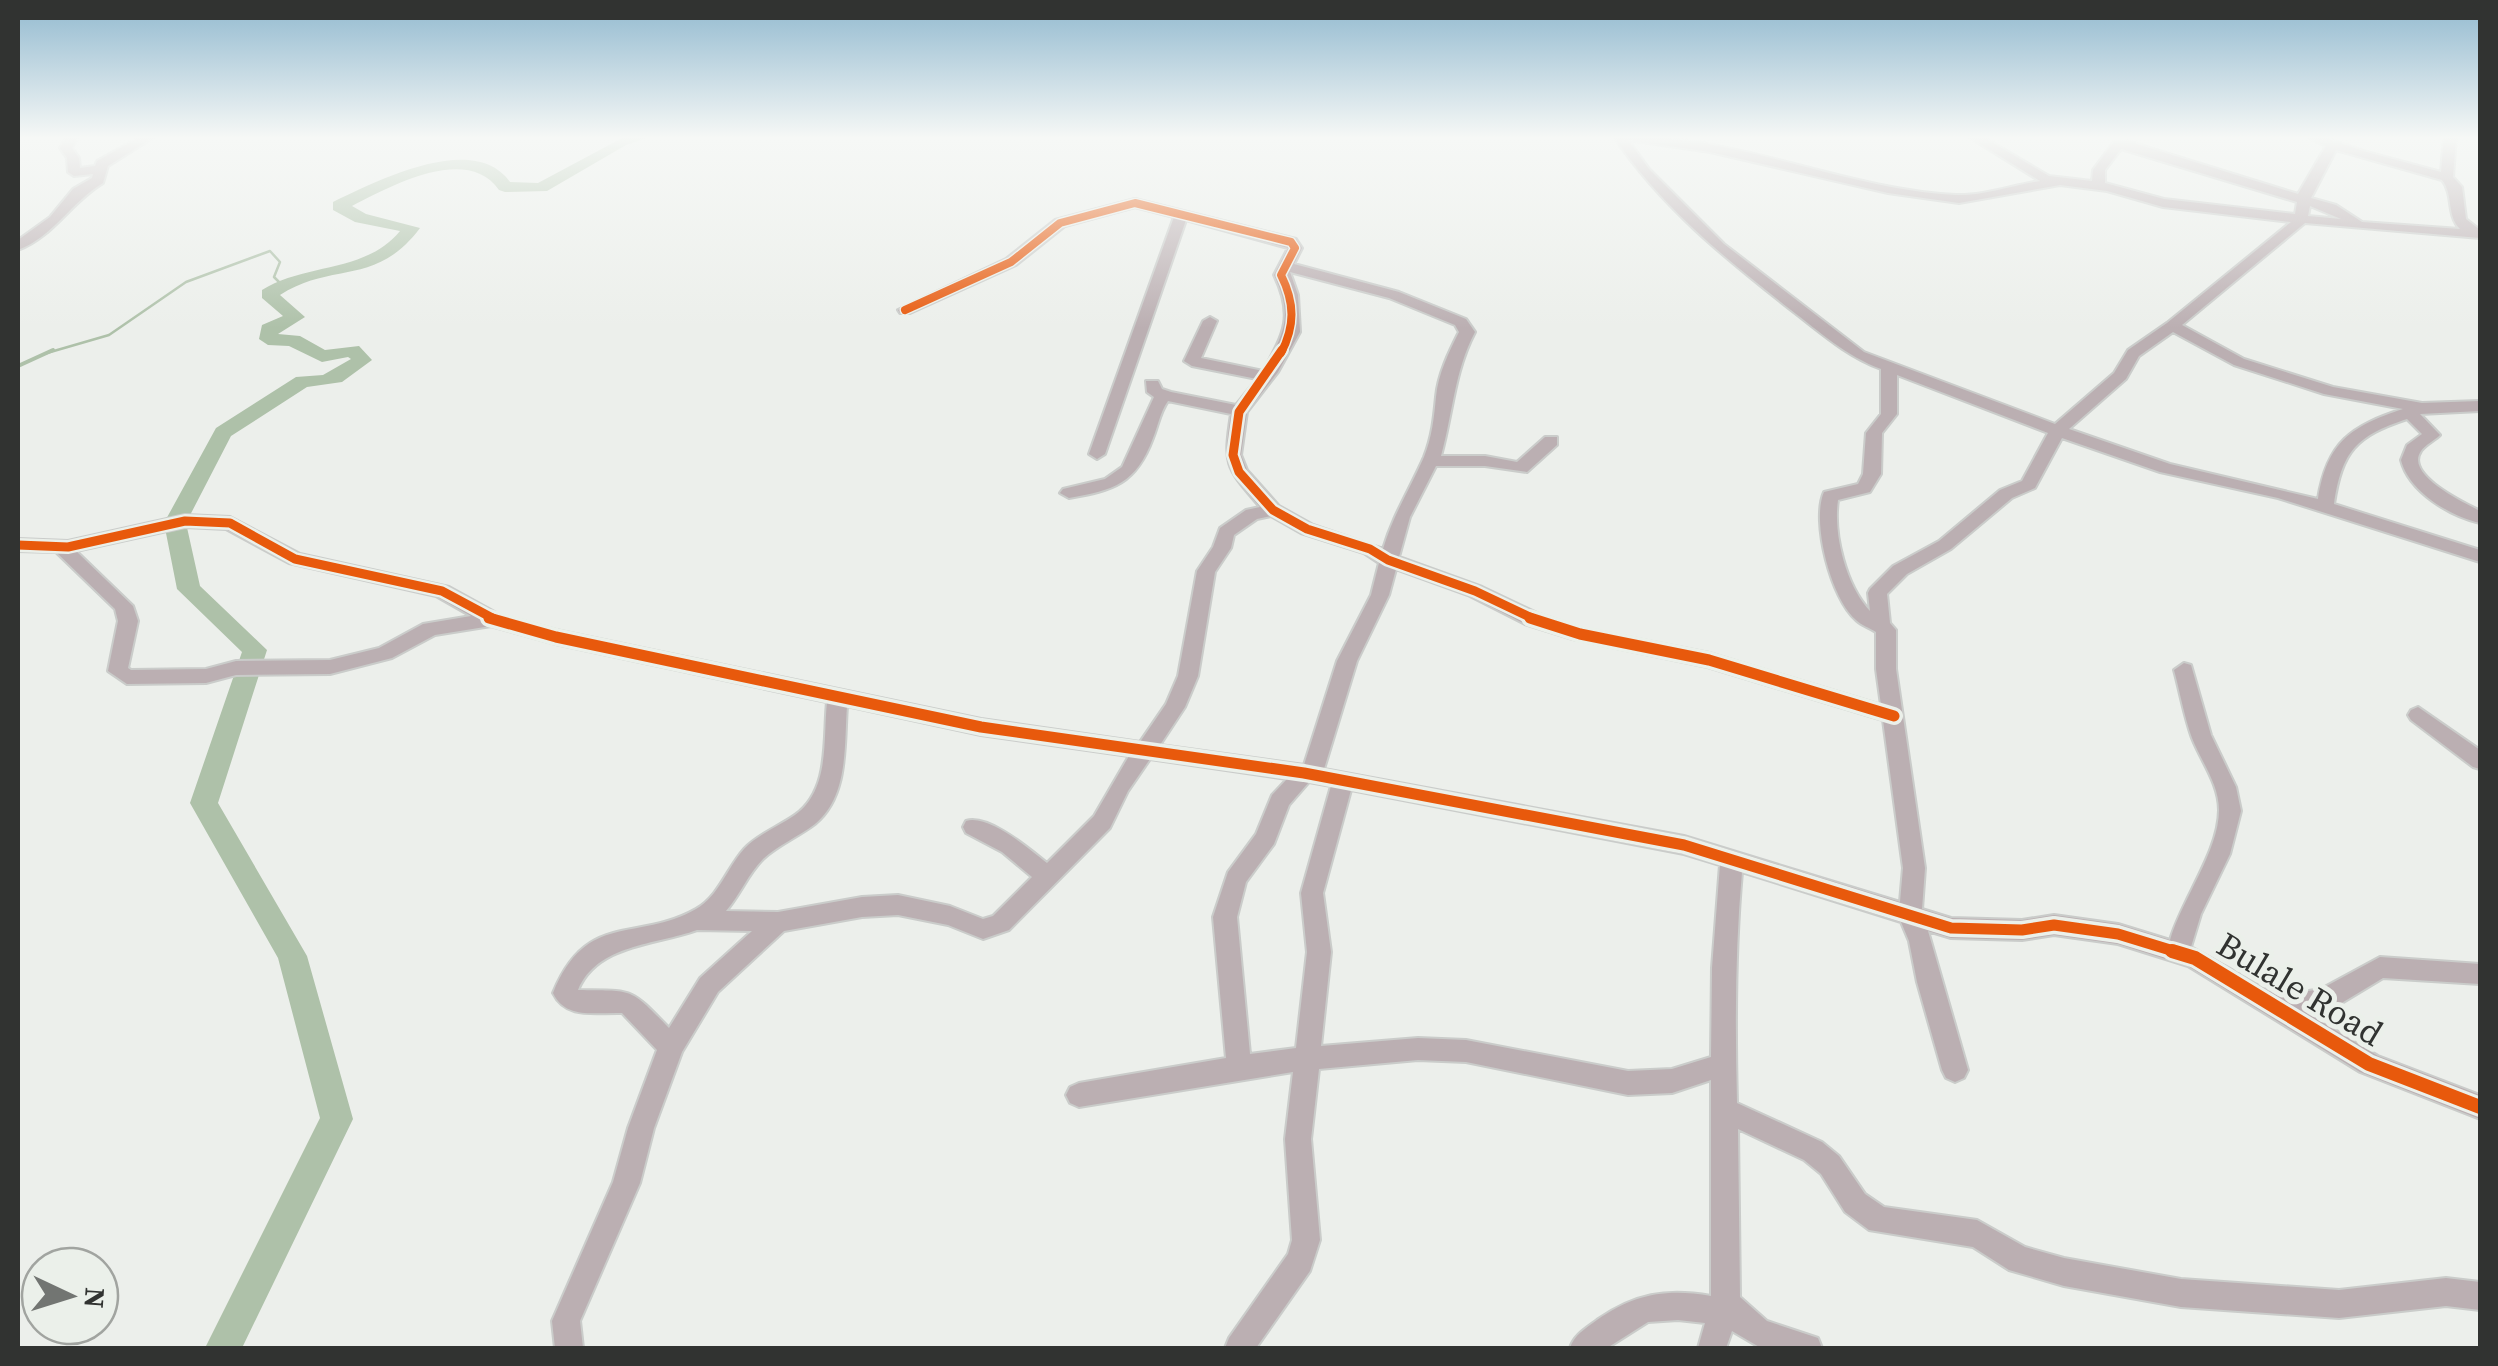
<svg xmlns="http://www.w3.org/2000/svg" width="2498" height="1366" font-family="'Source Serif 4',serif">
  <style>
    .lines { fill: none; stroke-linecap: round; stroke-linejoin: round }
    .stream-far1 { stroke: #aec1a9; stroke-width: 2.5 }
    .stream { stroke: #aec1a9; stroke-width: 4 }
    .river { fill: #aec1a9; fill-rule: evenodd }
    .minor-casing { stroke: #caccca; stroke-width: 4 }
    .minor { fill: #bbafb2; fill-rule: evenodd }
    .cycleway-far3-casing { stroke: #ebf0ea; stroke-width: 11 }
    .cycleway-far2-casing { stroke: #ebf0ea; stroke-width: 14 }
    .cycleway-far1-casing { stroke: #ebf0ea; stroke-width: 18 }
    .cycleway-casing { stroke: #ebf0ea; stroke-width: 20 }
    .cycleway-far3 { stroke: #e8590c; stroke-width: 8 }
    .cycleway-far2 { stroke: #e8590c; stroke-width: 9 }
    .cycleway-far1 { stroke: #e8590c; stroke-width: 11 }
    .cycleway { stroke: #e8590c; stroke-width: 14 }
    .labels { text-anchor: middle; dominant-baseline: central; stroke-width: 10; stroke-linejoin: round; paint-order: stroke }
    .near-street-label { font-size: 35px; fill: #313331; stroke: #ebf0ea }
  </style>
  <rect width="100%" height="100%" fill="#ecefeb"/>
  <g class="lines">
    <polyline class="stream-far1" points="47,353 109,335 186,282 270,251 280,262 274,277 281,284"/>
    <polyline class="stream" points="18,366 53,350"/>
    <path class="river" d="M624,137h25l-23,8 -79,46 -42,1 -6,-2c-32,-46 -108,-4 -147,16l14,8 54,14c-44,59 -87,33 -140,67l25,22 -27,17 22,2 25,14 34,-4 13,14 -30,22 -35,5 -76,49 -45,87 14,63 67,64 -49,153 89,153 46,163 -111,229h-37l115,-230 -42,-160 -88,-155 52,-151 -65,-63 -13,-66 52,-95 80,-51 27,-2 28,-16 -3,-2 -26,5 -33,-16 -21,-1 -9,-6 3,-14 21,-9 -21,-18v-8c43,-27 104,-17 138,-59l-45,-9 -22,-12v-8c44,-21 141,-71 177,-20l28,1z"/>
    <g class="minor-casing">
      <g id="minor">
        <path d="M66,137h12l-6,11 7,10 1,10 15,-2 2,-5 43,-24h14l-46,29 -5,17c-32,19 -50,54 -85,67v-10l32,-23 23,-28 19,-11 1,-4 -19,2 -6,-4 -1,-14 -7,-10z"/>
        <path d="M1614,137c116,-6 226,52 342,58 27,1 57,-10 84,-14l-71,-44h14l66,39 43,5 1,-11 20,-27 14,-2 171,53 28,-48 -19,-9h16l40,14 78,21 3,-35h12l-3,40 9,10 4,32 14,11v8l-175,-15 -123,102 62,34 89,28 89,16 58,-2v10l-60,3 20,21c-5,5 -15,10 -19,16 -17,24 44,52 59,60v12c-30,-7 -71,-31 -79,-63l6,-15 15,-11 -15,-15c-51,17 -65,32 -73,85l146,46v12l-202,-64 -118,-26 -98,-34 -27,50 -23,10 -61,51 -44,25 -20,20 3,29 6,7v39l29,199 -3,41 29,9 71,2 32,-5 64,9 52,16c12,-41 49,-89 49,-130 0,-26 -18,-49 -27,-72 -8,-22 -12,-46 -18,-68l10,-7 7,2 20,70 25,52 5,24 -11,43 -29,60 -10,33 87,49 43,-7 59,-32 100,7v20l-97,-6 -48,29 -28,6 71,43 102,39v24l-120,-47 -172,-106 -70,-22 -64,-9 -32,5 -71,-2 -23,-7 40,139 -4,8 -9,4 -9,-4 -4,-8 -25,-88 -8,-41 -8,-19 -159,-50c-7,77 -7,154 -5,231l85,39 17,14 26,38 19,13 93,13 48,27 39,11 117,21 158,11 107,-12 34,4v28l-34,-4 -107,12 -158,-11 -117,-21 -55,-16 -36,-23 -104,-17 -24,-18 -24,-38 -17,-14 -66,-31 2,168 27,24 51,17 4,10h-61l-29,-17 -6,17h-28l7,-25 -27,-3 -30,2 -41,26h-37c4,-13 15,-19 27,-28 37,-26 69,-32 114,-24v-216l-39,13 -44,2 -162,-33 -48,-2 -99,9 -8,70 9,101 -10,31 -54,77h-31l4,-10 59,-84 4,-14 -7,-101 8,-67 -214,35 -9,-4 -4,-8 4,-8 9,-4 147,-25 -13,-141 15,-45 28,-38 16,-39 15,-16 -137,-20 -22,32 -18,37 -101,102 -26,9 -35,-14 -50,-10 -36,2 -78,14 -66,61 -36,60 -28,76 -14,55 -60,138 3,27h-28l-3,-27 61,-139 15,-54 29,-78 -35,-37c-27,-1 -56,7 -69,-20 34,-83 83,-50 143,-84 23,-13 31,-41 48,-60 14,-15 34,-22 51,-34 35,-25 28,-74 32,-113l-271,-58 -65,-18 -56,9 -43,23 -62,16 -94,1 -30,8 -79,1 -19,-13 10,-50 -3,-12 -59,-57 -38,-1v-12l50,2 117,-26 45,2 70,37 149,33 49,27 58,16 425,89 159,23 26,-38 12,-28 19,-105 16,-24 7,-19 26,-18 14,-3c-34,-40 -37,-40 -29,-93l-63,-13c-8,11 -10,25 -15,37 -17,46 -39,52 -84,60l-9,-5 3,-4 42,-10 17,-12 32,-70 -7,-5 -1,-11h12l4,8 9,3 65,13 21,-26 -65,-13 -8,-5 19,-40 7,-4 7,4 -16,37 62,13c21,-38 31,-54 11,-96l14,-27 -102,-28 -81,234 -8,5 -8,-5 85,-237 -39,-10 -70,19 -49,39 -106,48h-10l-2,-3 108,-51 49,-39 80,-21 161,40 6,9 -8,16 105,28 67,27 9,13c-21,40 -22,81 -34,124h44l32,6 28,-25h12v8l-30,27 -42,-6h-49l-26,51 -11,40 83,30 57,27 42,14 128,25 172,52 -5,-36v-37c-6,-4 -15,-7 -20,-12 -25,-21 -45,-99 -32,-128l34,-8 5,-10 3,-41 15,-19v-45c-35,-13 -61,-37 -90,-59 -66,-52 -130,-103 -177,-173zM1628,140l82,12 178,41 71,10 101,-18 47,6 56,16 128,15 -124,101 -39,27 -14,23 -59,51 -191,-72 -140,-108 -75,-75zM2121,149l176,53 -2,12 -131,-15 -59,-16v-13zM2336,150l106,30c12,15 4,35 18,49l-98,-7 -26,-17 -25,-7zM2310,206l31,13 -33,-3zM1290,272l99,26 66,27 4,7c-10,20 -21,42 -23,65 -2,21 -4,40 -12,60 -14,32 -31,58 -41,92l-70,-24 -34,-19 -32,-36 -6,-15 6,-43 31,-40 22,-40 -2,-37zM2173,332l61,33 90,29 79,15c-52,17 -76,33 -85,90l-148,-35 -101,-35 57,-50 13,-23zM1897,375l151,58 -26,48 -22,9 -61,51 -46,25 -23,23 -2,4 2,18c-24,-25 -37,-77 -32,-111l32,-8 11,-18 1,-41 15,-19zM1271,516l30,17 63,20 15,10 -8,32 -34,66 -33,104 -144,-20 25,-38 13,-31 17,-104 16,-24 3,-13 23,-16zM185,527l41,2 63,34 147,33 35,20 -48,8 -44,24 -49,12 -94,1 -30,8 -75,1 -3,-2 10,-47 -5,-15 -57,-55zM1396,569l72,26 57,29 48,15 135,28 175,53 20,148 -3,34 -216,-66 -360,-67 33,-108 32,-66zM847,706l134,29 148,21 -35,60 -47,47c-18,-14 -58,-49 -81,-42l-3,6 3,6 36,19 30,25 -39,39 -10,3 -33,-13 -52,-11 -36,2 -84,15 -52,-1c14,-16 22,-37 37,-52 15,-14 35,-22 52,-35 34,-28 29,-79 32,-118zM1309,782l22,4 -30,107 6,59 -11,96 -46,6 -13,-137 9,-35 28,-38 15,-39zM1351,790l333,64 36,11 -8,103 -1,89 -39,12 -44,2 -162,-31 -48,-2 -97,8 10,-94 -8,-59zM697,930l55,1 -52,47 -31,50c-40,-41 -34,-37 -91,-38 19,-46 78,-45 119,-60z"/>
        <polygon points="2418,707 2480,750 2480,769 2473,767 2411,720 2408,715 2411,710"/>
      </g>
    </g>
    <use href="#minor" class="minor"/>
    <g class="cycleway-far3-casing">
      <path id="cycleway-far3" d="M905,310l106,-48 49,-39 75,-20 156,39 4,6 -14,27c14,28 14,51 0,78"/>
    </g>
    <g class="cycleway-far2-casing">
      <g id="cycleway-far2">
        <polyline points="1282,350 1239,412 1233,455 1239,472 1273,510 1307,529 1370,549 1388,560 1475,591 1536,620"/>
        <polyline points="18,545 68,547 185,521 230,523 295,559 442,591 496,620"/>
      </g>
    </g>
    <g class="cycleway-far1-casing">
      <g id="cycleway-far1">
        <polyline points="489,618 556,637 981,727 1304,773 1684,845 1951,928 2022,930 2054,925 2118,934 2180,953"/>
        <polyline points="1530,618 1580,634 1709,660 1894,716"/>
      </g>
    </g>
    <g class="cycleway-casing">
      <polyline id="cycleway" points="2172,951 2195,958 2369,1064 2480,1107"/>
    </g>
    <use href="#cycleway-far3" class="cycleway-far3"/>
    <use href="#cycleway-far2" class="cycleway-far2"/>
    <use href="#cycleway-far1" class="cycleway-far1"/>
    <use href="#cycleway" class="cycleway"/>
  </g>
  <linearGradient id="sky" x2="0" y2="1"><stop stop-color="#91b9cf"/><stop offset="0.42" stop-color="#f6f8f6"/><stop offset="1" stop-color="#f6f8f6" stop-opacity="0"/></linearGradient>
  <rect width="2498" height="328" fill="url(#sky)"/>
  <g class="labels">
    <g class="near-street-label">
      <text transform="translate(2300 989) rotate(31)">Bulale Road</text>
    </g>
  </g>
  <rect width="2498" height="1366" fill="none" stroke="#313331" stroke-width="40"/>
  <g transform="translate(70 1296) rotate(94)"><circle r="48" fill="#ebf0ea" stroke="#a1a4a0" stroke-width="2.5"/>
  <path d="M0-8L18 38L0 25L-18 38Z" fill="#727572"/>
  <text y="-15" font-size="28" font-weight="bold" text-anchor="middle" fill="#313331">N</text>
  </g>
</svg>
